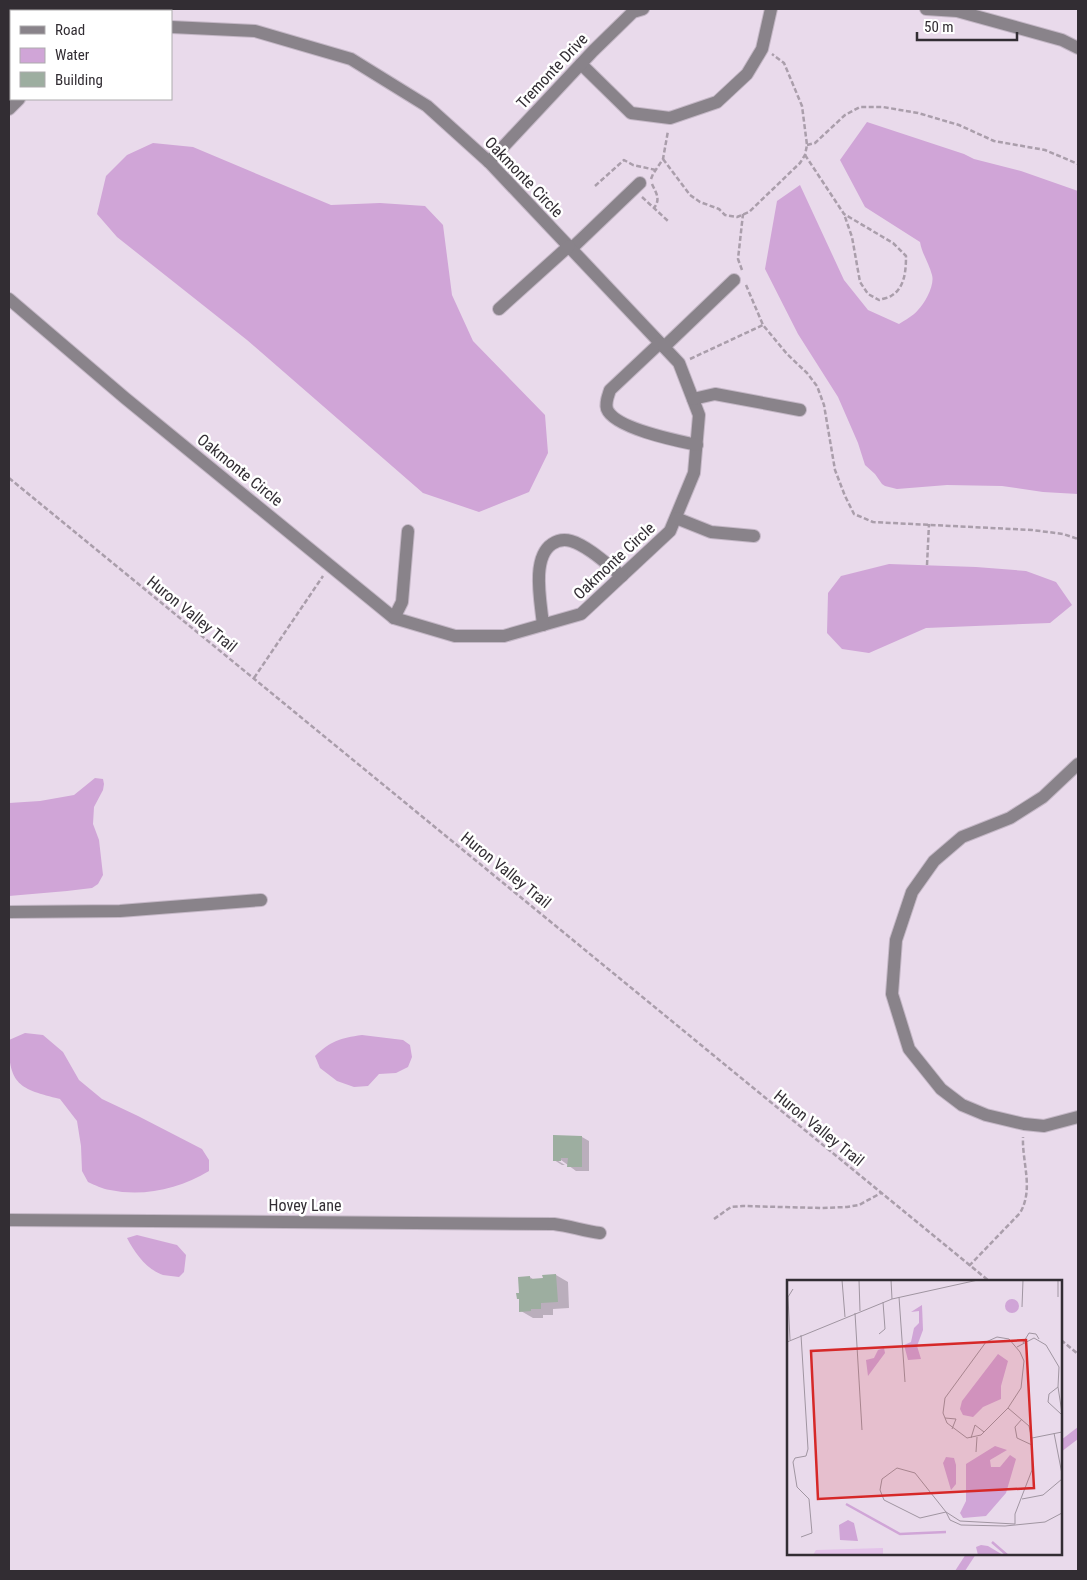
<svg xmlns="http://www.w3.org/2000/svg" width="1087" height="1580" font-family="'Roboto Condensed',sans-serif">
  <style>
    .water { fill: #d0a5d7 }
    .shadow { fill: #0003 }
    .building { fill: #9daea0 }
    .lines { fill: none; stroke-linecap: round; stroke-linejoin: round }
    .minor-casing { stroke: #c4b7c6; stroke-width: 14 }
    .path { stroke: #aa9eab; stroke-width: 2.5; stroke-dasharray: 5 2.5; stroke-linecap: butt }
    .minor { stroke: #89838a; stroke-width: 12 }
    .labels { text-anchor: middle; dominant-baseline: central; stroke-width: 5; stroke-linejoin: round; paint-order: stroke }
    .street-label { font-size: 16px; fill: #322d33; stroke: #fff }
    .inset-river { fill: none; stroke: #d0a5d7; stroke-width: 2.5 }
    .inset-road { fill: none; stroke: #a095a1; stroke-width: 1 }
    .view { fill: #d62828; fill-opacity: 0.15; stroke: #d62828; stroke-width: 2.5 }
    .inset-edge { fill: none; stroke: #322d33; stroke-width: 2.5 }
  </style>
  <rect width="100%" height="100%" fill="#e9daeb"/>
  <g class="water">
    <path d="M867,122l97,32 10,5 47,12 57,20v303l-35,-2 -41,-6 -55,-1 -50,4 -12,-3 -3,-2 -7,-10 -10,-9 -7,-22 -20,-46 -40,-63 -33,-65 12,-68 23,-16 44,95 24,30 31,14c6,-4 14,-8 19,-14 7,-7 17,-25 14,-35 -3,-12 -10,-21 -12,-33l-55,-35 -25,-47z"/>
    <polygon points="153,143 193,147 331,205 380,203 425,206 443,225 452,295 473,341 545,415 548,453 529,492 479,512 423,493 247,340 117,237 97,214 106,176 127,155"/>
    <polygon points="889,564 976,567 1026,571 1056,582 1072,605 1050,623 926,628 869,653 842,649 827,633 828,593 841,576"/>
    <polygon points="95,778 103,779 104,784 103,790 94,807 93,824 99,840 103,875 98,884 92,888 67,891 9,896 9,803 40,801 74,795"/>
    <path d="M25,1033l18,2 20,17 16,28 23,19 36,17 64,33 7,11v11c-29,18 -66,26 -99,19 -8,-1 -15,-5 -22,-8l-6,-11 -1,-25 -4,-25 -17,-22c-40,-10 -52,-14 -51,-59z"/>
    <path d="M362,1035l41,5 7,5 2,12 -4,10 -12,6 -17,1 -11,12 -14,1 -17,-6 -17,-13 -5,-12c16,-15 25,-18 47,-21z"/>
    <path d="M137,1235l40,10 9,10 -2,17 -5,5c-5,-1 -11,-1 -16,-2 -17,-6 -28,-22 -36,-37z"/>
    <polygon points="1078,1427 1078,1439 1061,1452 1061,1440"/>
    <polygon points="966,1554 976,1554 965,1571 955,1571"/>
  </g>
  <g class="shadow">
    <polygon points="554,1137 582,1137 589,1141 589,1171 576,1171 557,1157 555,1159 565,1165 562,1165 554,1160"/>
    <polygon points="556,1275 568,1282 569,1308 553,1309 553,1315 543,1315 543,1318 533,1318 521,1311 520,1294 530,1277 534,1280 544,1279"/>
  </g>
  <g class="building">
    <polygon points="553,1135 582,1136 582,1167 567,1167 568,1158 561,1158 561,1161 553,1161"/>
    <polygon points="556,1274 558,1302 541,1303 541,1309 531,1309 531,1311 519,1312 519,1299 517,1299 516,1293 519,1293 518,1277 530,1276 530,1279 543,1278 542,1275"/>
  </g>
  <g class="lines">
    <g class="minor-casing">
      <g id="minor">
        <polyline points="15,9 16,11"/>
        <polyline points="926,9 957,11 1062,40 1078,48"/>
        <polyline points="9,22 11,22"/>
        <polyline points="581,64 631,113 670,118 717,102 747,74 762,49 771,9"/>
        <polyline points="9,109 19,99"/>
        <polyline points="489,162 593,51 633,12 643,9"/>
        <polyline points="571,249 640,183"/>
        <polyline points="9,299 125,398 394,618 455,636 504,636 581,614 670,531 694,473 699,415 679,363 489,162 427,106 351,59 255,31 171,27"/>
        <polyline points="499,309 569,246"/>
        <path d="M660,343l-50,47c-2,6 -5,13 -3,19 7,19 71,32 90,36"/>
        <polyline points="664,347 734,280"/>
        <polyline points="693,399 715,394 800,410"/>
        <polyline points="676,518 711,532 754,536"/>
        <polyline points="394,618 402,602 408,531"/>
        <path d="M543,625c-2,-22 -12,-67 9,-81 6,-4 12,-5 19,-3 17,5 37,24 51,35"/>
        <polyline points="1078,764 1043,797 1010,818 962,837 934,861 912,892 896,940 892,994 909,1049 941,1089 962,1105 986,1115 1024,1124 1044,1126 1078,1117"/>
        <polyline points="9,912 120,911 261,900"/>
        <path d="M9,1220c182,3 364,2 545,4 16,2 30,7 46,9"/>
      </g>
    </g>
    <g class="path">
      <polyline points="807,145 815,143 845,115 860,107 883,107 918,113 959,125 994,141 1045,150 1078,164"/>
      <path d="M805,155l39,59 49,29 13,13c0,14 -1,32 -15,40 -3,2 -9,3 -12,4l-11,-6 -8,-12 -8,-45 -8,-23"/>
      <polyline points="663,159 690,195 700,202 719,209 725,215 737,217 749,212 800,163 805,155 807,145 802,106 784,63 772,54"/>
      <polyline points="651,179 653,174 663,159 668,131"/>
      <path d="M652,184c4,9 9,15 2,24"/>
      <polyline points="595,186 624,160 633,165 656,170"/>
      <polyline points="642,197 668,221"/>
      <polyline points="742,270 738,259 743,214"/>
      <polyline points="746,285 763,325 787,354 807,373 817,386 824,405 835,470 845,496 854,514 873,522 1032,530 1063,534 1078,539"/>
      <polyline points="690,359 763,325"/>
      <polyline points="9,478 989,1281"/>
      <polyline points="927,565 929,524"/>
      <polyline points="254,678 323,576"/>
      <polyline points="714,1219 731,1207 743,1206 821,1208 847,1207 859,1205 881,1193"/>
      <path d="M969,1266l51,-53c14,-24 2,-50 3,-76"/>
      <polyline points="1061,1340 1078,1354"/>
    </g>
    <use href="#minor" class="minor"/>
  </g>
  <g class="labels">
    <g class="street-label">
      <text transform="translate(552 71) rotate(-47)">Tremonte Drive</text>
      <text transform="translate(524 177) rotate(46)">Oakmonte Circle</text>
      <text transform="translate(240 470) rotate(39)">Oakmonte Circle</text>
      <text transform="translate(614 561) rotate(-43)">Oakmonte Circle</text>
      <text transform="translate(192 614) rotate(39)">Huron Valley Trail</text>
      <text transform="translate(506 870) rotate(39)">Huron Valley Trail</text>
      <text transform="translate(819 1128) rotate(39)">Huron Valley Trail</text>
      <text x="305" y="1205">Hovey Lane</text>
    </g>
  </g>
  <g transform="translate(787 1280)">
    <rect width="275" height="275" fill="#e9daeb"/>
    <path d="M96,268v7h-70l3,-5z" fill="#e3c2e9"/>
    <path d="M218 26a7 7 0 1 1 14 0a7 7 0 1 1-14 0ZM135,25l1,25 -6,16 4,13 -13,1 -4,-15 7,-3 3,-14 5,-5v-12l-8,1zM97,68l1,5 -17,23 -2,-16 8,-2 4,-8zM211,74l10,7 -7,25v13l-18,8 -10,10 -10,-2 -3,-6 2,-8zM208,166l12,4 -17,10 1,7h9l10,-12 6,4 -10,34 -20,23 -23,2 -3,-5 6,-12v-37zM159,177l8,1 2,7v19l-5,6 -8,-27zM61,240l6,3 4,18 -18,-1 -1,-15zM194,265l7,1 15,9h-25l-2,-8z" fill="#d0a5d7"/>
    <path class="inset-river" d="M59,224l54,30 46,-2M205,262l15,13"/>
    <path class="inset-road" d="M55,0l3,37M72,0l1,31M104,0l1,19M112,17l6,85M271,17v-17M235,27l1,-27M68,33l7,117M92,54l6,-5 -2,-27M14,55l7,114 -2,7 -11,2 -2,4 4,25 12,12 3,34 -11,4M210,57l12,2 11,13 4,9 -3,27 -13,20 -27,27 -14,3 -20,-15 -4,-10 2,-15 41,-56zM3,60l-2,-43 5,-8M0,62l105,-43 86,-19M236,63l6,-10 7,1 3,5M230,67l17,-9 12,7 13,22 -1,20 4,26M271,107l-9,7 -1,8 13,12M221,128l21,18 3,14v30l-17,44v10M158,138l11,1 -4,10M235,139l-7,8 2,11 15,7M267,153l8,41M184,158l4,-13 9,7M245,158l30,-6M189,172l1,-15M110,188l18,5 31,39 -26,6 -36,-18 -4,-10 2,-11zM235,219l21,-4 19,-16M228,244l-55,-3 -14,-9 4,8 11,5 44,1 40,-4 17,-9"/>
    <path class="view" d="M239,60l8,148 -216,11 -7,-148z"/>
    <rect width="275" height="275" class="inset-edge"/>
  </g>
  <rect width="1087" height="1580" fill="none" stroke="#322d33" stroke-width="20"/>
  <rect x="10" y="10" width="162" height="90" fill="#ffffff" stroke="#adabad"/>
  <rect x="20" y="26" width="25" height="8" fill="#89838a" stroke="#adabad"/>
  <text x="55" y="35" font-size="15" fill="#322d33">Road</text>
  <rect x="20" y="48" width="25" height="15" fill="#d0a5d7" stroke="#adabad"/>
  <text x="55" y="60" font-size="15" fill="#322d33">Water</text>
  <rect x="20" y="72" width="25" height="15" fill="#9daea0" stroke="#adabad"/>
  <text x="55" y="85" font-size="15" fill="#322d33">Building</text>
  <path d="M917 32v8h100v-8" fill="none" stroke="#322d33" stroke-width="2.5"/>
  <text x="924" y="32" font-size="15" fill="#322d33" stroke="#ffffff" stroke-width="4" paint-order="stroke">50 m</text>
</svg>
